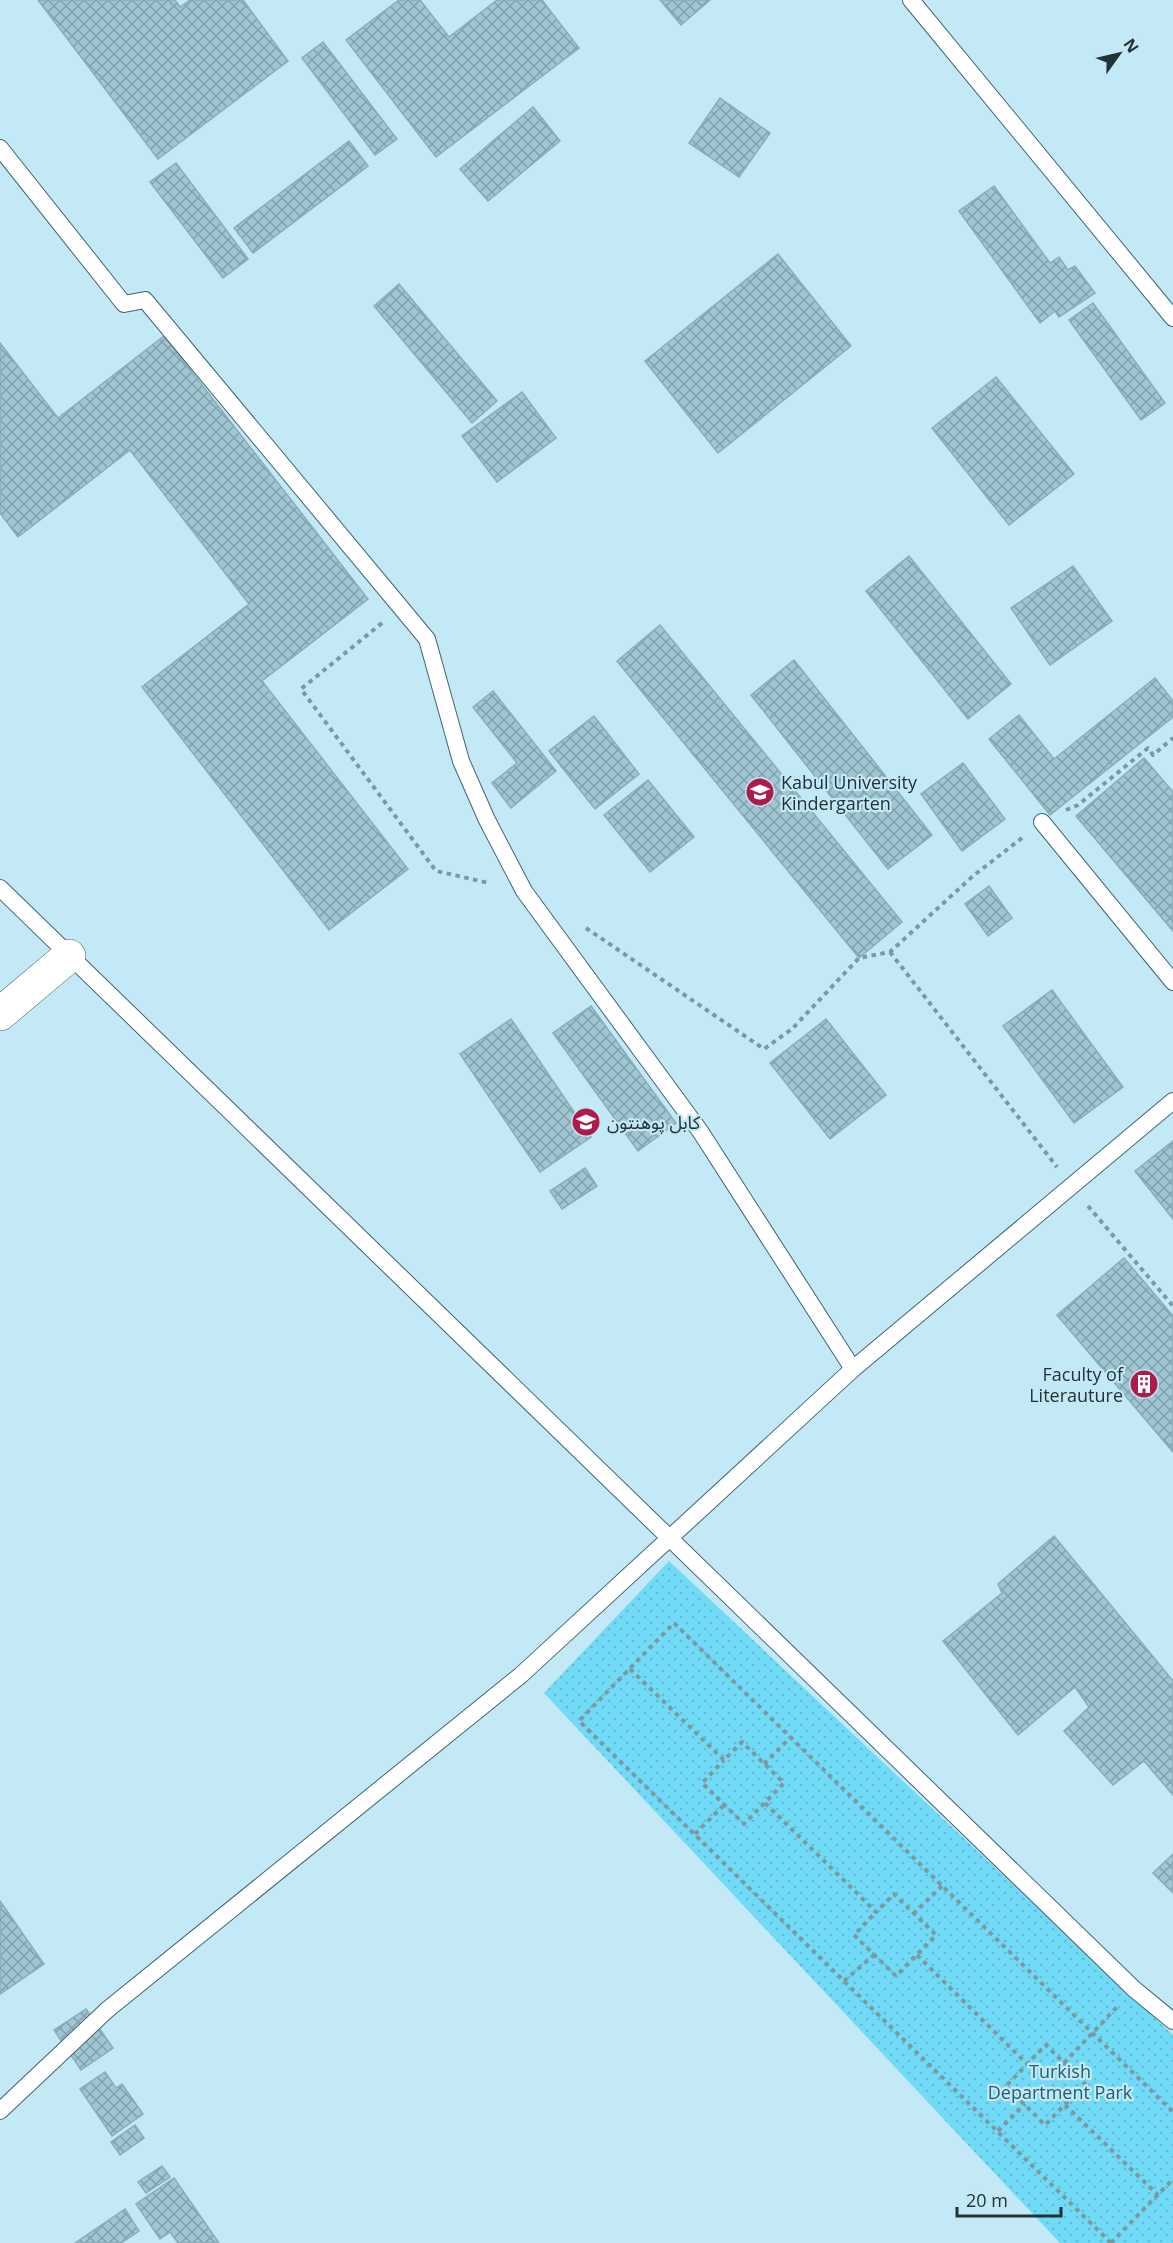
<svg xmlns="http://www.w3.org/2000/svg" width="1173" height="2243" font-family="'Open Sans','Noto Sans Arabic',sans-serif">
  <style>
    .grass { fill: url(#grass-dots) }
    .building { fill: url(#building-cross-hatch); stroke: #88aeb9; stroke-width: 1.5 }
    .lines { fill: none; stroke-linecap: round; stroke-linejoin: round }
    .service-casing { stroke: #416570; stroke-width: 18 }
    .minor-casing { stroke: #416570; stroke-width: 34 }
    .path { stroke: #7c99a2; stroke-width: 4; stroke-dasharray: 4.5 4.5; stroke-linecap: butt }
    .service { stroke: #fff; stroke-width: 16 }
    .minor { stroke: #fff; stroke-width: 33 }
    .labels { text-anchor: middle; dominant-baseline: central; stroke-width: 4.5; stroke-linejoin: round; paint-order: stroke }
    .poi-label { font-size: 18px; fill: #233237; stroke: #c2e9f5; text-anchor: start }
    .park-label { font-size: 18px; fill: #265d6c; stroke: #c2e9f5 }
  </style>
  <defs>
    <pattern id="grass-dots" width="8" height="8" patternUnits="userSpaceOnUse" patternTransform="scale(1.5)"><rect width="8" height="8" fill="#71daf7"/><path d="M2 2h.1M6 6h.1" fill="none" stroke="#62bcd4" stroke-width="1.8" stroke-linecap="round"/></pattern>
    <pattern id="building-cross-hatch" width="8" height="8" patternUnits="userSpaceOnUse" patternTransform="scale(1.5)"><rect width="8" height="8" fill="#9fc6d2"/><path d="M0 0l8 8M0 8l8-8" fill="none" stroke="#81a1ab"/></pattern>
  </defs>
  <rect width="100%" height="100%" fill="#c2e9f5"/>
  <polygon class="grass" points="669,1561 1173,2035 1173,2243 1060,2243 544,1693"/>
  <g class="building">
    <polygon points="38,0 175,0 180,7 190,0 243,0 288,61 158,159"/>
    <polygon points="399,0 420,0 449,37 497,0 542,0 579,48 436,157 346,40"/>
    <polygon points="660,0 710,0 681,25"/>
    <polygon points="323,42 397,139 375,155 302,58"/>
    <polygon points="720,98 770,133 739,177 689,143"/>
    <polygon points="533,107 560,141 488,201 460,169"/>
    <polygon points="349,141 368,166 253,253 234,228"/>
    <polygon points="176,163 248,259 223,278 150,182"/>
    <polygon points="994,186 1050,263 1059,257 1068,270 1075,266 1095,293 1059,317 1055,311 1040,323 959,211"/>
    <polygon points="778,254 851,346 718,453 645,361"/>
    <polygon points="399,284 497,401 472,423 374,306"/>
    <polygon points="1093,303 1165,403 1141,420 1069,320"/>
    <polygon points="164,336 368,599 262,681 408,869 329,930 142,687 249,604 130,450 18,537 0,513 0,343 58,418"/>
    <polygon points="996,377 1074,474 1009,525 932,428"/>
    <polygon points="522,392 556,438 497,482 462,436"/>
    <polygon points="909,556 1011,684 968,719 866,591"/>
    <polygon points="1073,566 1112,621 1050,665 1011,608"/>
    <polygon points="660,625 902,922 859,958 617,661"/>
    <polygon points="794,660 932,835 888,869 751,695"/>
    <polygon points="1155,678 1173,701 1173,717 1050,815 989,739 1019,715 1054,759"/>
    <polygon points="493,691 556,771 511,808 492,783 517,763 473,707"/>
    <polygon points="594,716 639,774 595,809 549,751"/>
    <polygon points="1144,758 1173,792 1173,931 1076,816"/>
    <polygon points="963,763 1005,819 962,851 921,794"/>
    <polygon points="648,780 694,837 650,872 604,815"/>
    <polygon points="989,886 1012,918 988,936 965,904"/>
    <polygon points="1052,990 1123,1087 1074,1123 1003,1026"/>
    <polygon points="591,1006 676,1123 638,1151 553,1033"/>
    <polygon points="511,1019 591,1137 540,1172 460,1054"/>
    <polygon points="826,1019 886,1095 830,1139 770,1063"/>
    <polygon points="1173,1141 1173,1219 1135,1171"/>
    <polygon points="585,1168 597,1186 562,1209 550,1191"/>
    <polygon points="1124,1258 1173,1316 1173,1452 1057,1315"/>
    <polygon points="1054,1536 1173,1681 1173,1795 1144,1761 1113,1785 1064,1731 1089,1707 1075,1687 1018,1735 943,1641 1002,1593 998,1584"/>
    <polygon points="1173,1854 1173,1893 1153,1873"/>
    <polygon points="0,1901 44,1964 0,1994"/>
    <polygon points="86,2009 113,2048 81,2070 54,2030"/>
    <polygon points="105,2072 116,2088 122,2084 143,2114 112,2136 80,2089"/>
    <polygon points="135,2125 144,2138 120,2155 111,2142"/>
    <polygon points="162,2166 170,2177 146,2193 138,2182"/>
    <polygon points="174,2178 219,2243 178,2243 170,2232 160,2239 136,2204"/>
    <polygon points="125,2209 139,2231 121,2243 75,2243"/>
  </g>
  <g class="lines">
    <g class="service-casing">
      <g id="service">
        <polyline points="911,0 1173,318"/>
        <polyline points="0,148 124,304 145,300 427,639 461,761 487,820 524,891 700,1131 853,1369"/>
        <polyline points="1042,822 1173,982"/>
        <polyline points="0,888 1134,1989 1173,2021"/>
        <polyline points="0,2111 107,2010 521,1675 853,1369 1173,1101"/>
      </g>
    </g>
    <g class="minor-casing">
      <polyline id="minor" points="0,1014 69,956"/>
    </g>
    <g class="path">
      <polyline points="382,623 301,689 436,871 489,883"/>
      <polyline points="1066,810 1078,805 1148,748 1153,755 1173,738"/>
      <polyline points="586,928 764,1049 792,1029 859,958 890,952 973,876 1022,838"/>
      <polyline points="890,952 1057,1167"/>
      <polyline points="1088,1206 1173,1306"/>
      <polyline points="630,1669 724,1760 742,1742 784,1783 744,1824 702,1783 724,1760"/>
      <polyline points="764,1764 791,1737"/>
      <polyline points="765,1803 876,1912 894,1894 936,1935 896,1976 854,1935 876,1912"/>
      <polyline points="695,1834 724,1805"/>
      <polyline points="913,1914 942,1886"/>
      <polyline points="917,1955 1027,2064 1046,2045 1085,2084 1045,2125 1006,2086 1027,2064"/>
      <polyline points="844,1981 874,1955"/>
      <polyline points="1064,2063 1117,2007"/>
      <polyline points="1065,2105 1158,2195"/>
      <polyline points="998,2131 1025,2104"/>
      <polyline points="1111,2243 579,1721 674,1623 1173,2112"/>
      <polyline points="1111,2243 1173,2179"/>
    </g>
    <use href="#service" class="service"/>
    <use href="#minor" class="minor"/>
  </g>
  <defs>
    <g id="school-disc" transform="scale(1.5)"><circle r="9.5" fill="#ad1b4b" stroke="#c2e9f5"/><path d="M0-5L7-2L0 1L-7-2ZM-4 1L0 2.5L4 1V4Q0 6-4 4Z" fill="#fff"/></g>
    <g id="university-disc" transform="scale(1.5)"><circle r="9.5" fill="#ad1b4b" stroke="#c2e9f5"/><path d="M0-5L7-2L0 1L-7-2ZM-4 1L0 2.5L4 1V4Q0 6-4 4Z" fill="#fff"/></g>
    <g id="building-disc" transform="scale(1.5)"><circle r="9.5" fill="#ad1b4b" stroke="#c2e9f5"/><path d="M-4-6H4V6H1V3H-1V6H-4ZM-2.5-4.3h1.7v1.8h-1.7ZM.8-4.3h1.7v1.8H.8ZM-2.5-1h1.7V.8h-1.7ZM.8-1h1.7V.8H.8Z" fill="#fff"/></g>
  </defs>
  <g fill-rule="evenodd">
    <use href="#school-disc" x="760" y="792"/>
    <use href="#university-disc" x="586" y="1122"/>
    <use href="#building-disc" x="1144" y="1384"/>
  </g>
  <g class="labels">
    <g class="poi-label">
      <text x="781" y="782">Kabul University<tspan x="781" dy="21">Kindergarten</tspan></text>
      <text x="607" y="1122">کابل پوهنتون</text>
      <text x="1123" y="1374" text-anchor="end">Faculty of<tspan x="1123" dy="21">Literauture</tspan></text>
    </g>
    <g class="park-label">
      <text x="1060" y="2071">Turkish<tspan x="1060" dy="21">Department Park</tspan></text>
    </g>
  </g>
  <g transform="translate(1119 54) rotate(56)" stroke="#c2e9f5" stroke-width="4.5" paint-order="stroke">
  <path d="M0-4.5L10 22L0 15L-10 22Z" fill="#233237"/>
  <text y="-9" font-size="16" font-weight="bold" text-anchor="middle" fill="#233237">N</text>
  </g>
  <path d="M957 2207v9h104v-9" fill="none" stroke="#233237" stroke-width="3"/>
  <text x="966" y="2207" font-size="18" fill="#233237" stroke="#c2e9f5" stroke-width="4.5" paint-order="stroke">20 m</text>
</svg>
